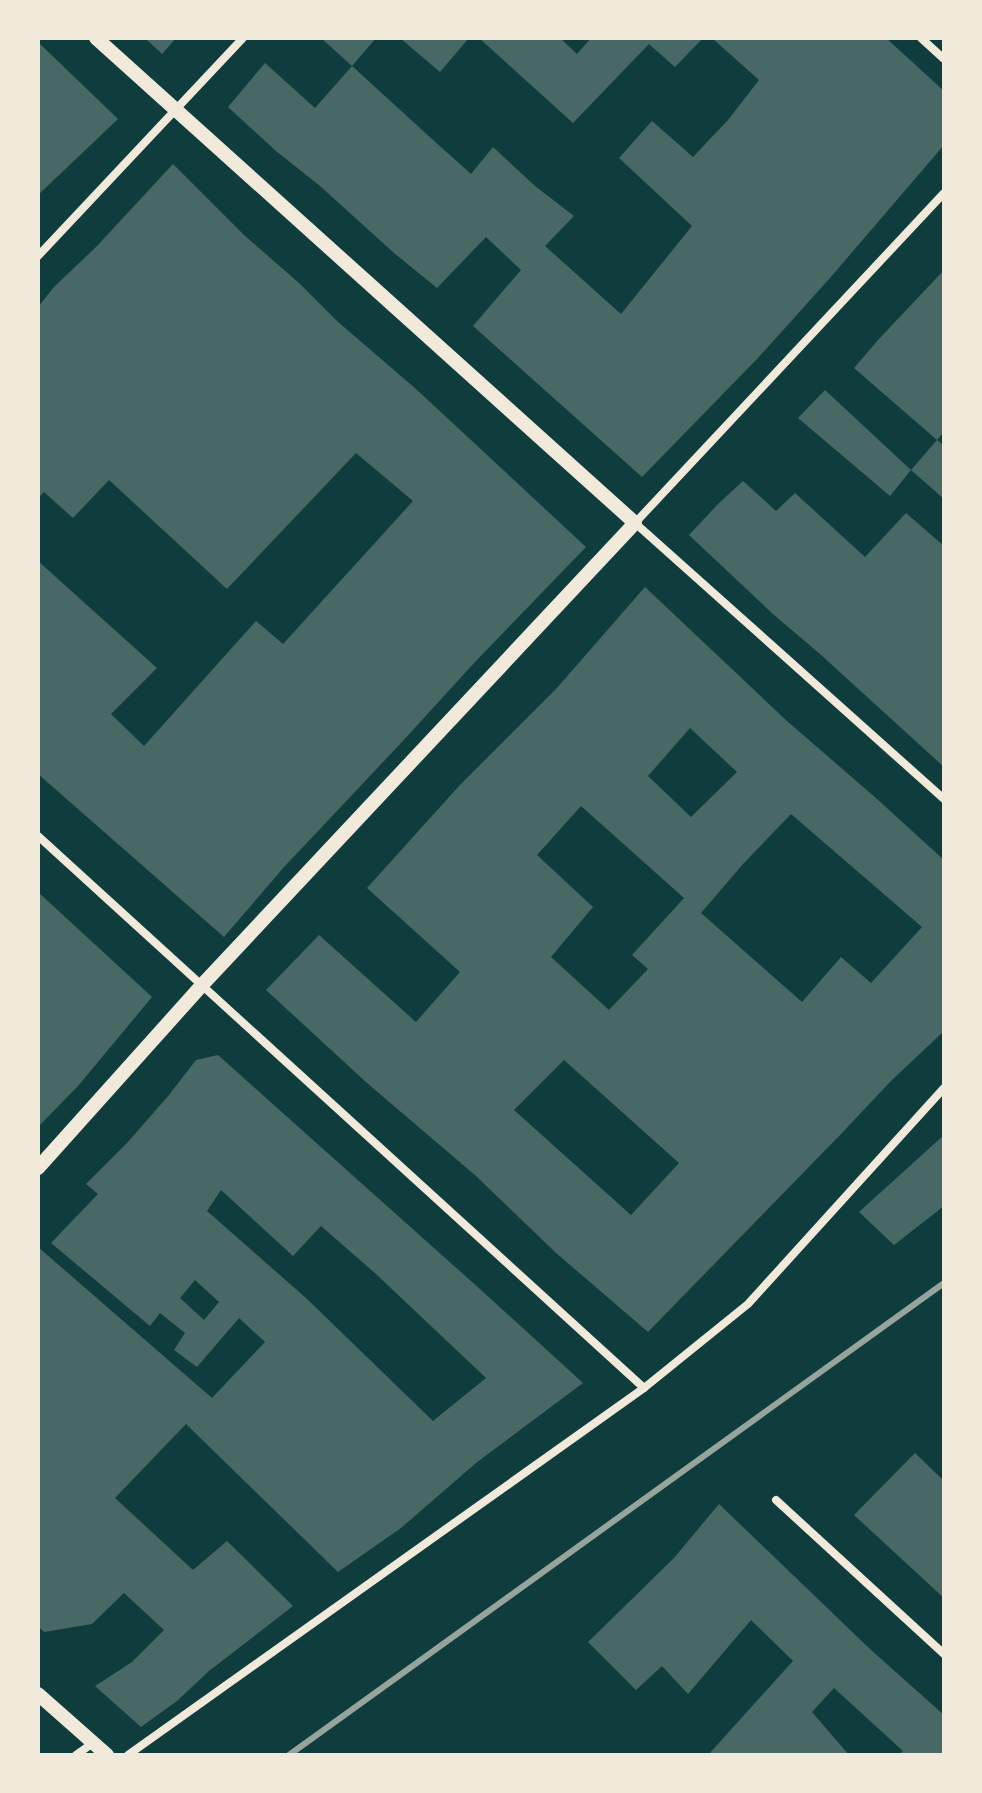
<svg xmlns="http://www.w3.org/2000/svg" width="982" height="1793" font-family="Poppins,sans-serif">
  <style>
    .building { fill: #486865; fill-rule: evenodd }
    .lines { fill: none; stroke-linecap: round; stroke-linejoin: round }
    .minor { stroke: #f1e9da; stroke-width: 8 }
    .tertiary { stroke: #f1e9da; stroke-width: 14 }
    .rail { stroke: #97a49c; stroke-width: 6 }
  </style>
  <rect width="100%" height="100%" fill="#0f3d3e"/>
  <g class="building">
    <polygon points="145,38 176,38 162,54"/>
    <polygon points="321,38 376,38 352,66 432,139 471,174 493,147 535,186 574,216 545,246 621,314 692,226 619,158 652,121 693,157 728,120 759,80 712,38 886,38 944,91 944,145 830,278 757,359 642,477 473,326 521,270 486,237 437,288 394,253 320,186 276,151 228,107 265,63 315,108 352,66"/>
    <polygon points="400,38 469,38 440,72"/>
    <polygon points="479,38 560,38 577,54 591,38 703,38 675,67 649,44 573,123"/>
    <polygon points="38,42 118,119 38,195"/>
    <polygon points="173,164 244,235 299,283 337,321 416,389 586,547 475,662 401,743 285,866 224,937 38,774 38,561 157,668 111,714 144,746 256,621 283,644 413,501 356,453 227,589 109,480 73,518 44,492 38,498 38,307 54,287 96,247"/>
    <polygon points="944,270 944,432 937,440 854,368 879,339"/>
    <polygon points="825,390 911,470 890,496 798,418"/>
    <polygon points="937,440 944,446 944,499 911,470"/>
    <polygon points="743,481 776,511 795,493 865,557 906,513 944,546 944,767 820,654 774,615 689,535 718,504"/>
    <path d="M645,587l142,134 90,78 67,61v171l-53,50 -50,53 -193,198 -93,-80 -79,-76 -109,-93 -101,-93 53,-55 97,87 44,-50 -93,-84 92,-102 97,-97zM690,728l47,44 -46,45 -43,-41zM581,806l103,92 -52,57 16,14 -39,41 -58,-53 42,-50 -56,-52zM791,814l131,113 -51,56 -30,-26 -39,45 -101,-89 42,-49zM564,1060l115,103 -48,52 -117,-105z"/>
    <polygon points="38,892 152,997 78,1086 38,1127"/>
    <path d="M218,1055l263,235 102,93 -107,80 -75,65 -63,44 -152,-148 -71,74 78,72 34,-29 66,65 -84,65 -32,30 -36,26 -46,-41 37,-24 32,-32 -40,-37 -32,31 -48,8 -6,-6v-379l174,151 53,-56 -26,-24 -42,49 -23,-17 11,-17 -25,-20 -10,13 -99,-83 47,-49 -12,-10 41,-41 42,-48 27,-35zM221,1190l72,66 28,-30 55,48 110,104 -53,43 -127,-123 -99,-87zM195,1280l24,22 -15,18 -24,-22z"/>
    <polygon points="944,1135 944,1206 894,1245 859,1212"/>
    <polygon points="915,1453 944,1481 944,1598 854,1515"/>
    <polygon points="719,1504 871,1650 944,1715 944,1755 899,1755 903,1751 834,1688 812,1712 849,1755 708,1755 793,1661 751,1620 688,1694 662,1666 636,1690 588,1642 674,1558"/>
  </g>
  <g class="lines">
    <g class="minor">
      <polyline points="921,38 944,59"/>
      <polyline points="944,193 635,523 944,799"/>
      <polyline points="38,256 243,38"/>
      <polyline points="38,836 644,1388"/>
      <polyline points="776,1500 944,1654"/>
      <polyline points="76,1755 93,1743"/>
      <polyline points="128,1755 644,1388 748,1304 944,1088"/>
    </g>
    <g class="tertiary">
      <polyline points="38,1168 203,984 635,523 96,38"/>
      <polyline points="38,1694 107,1755"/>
    </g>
    <polyline class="rail" points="289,1755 944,1283"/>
  </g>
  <rect width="982" height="1793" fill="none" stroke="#f1e9da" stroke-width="80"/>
</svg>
